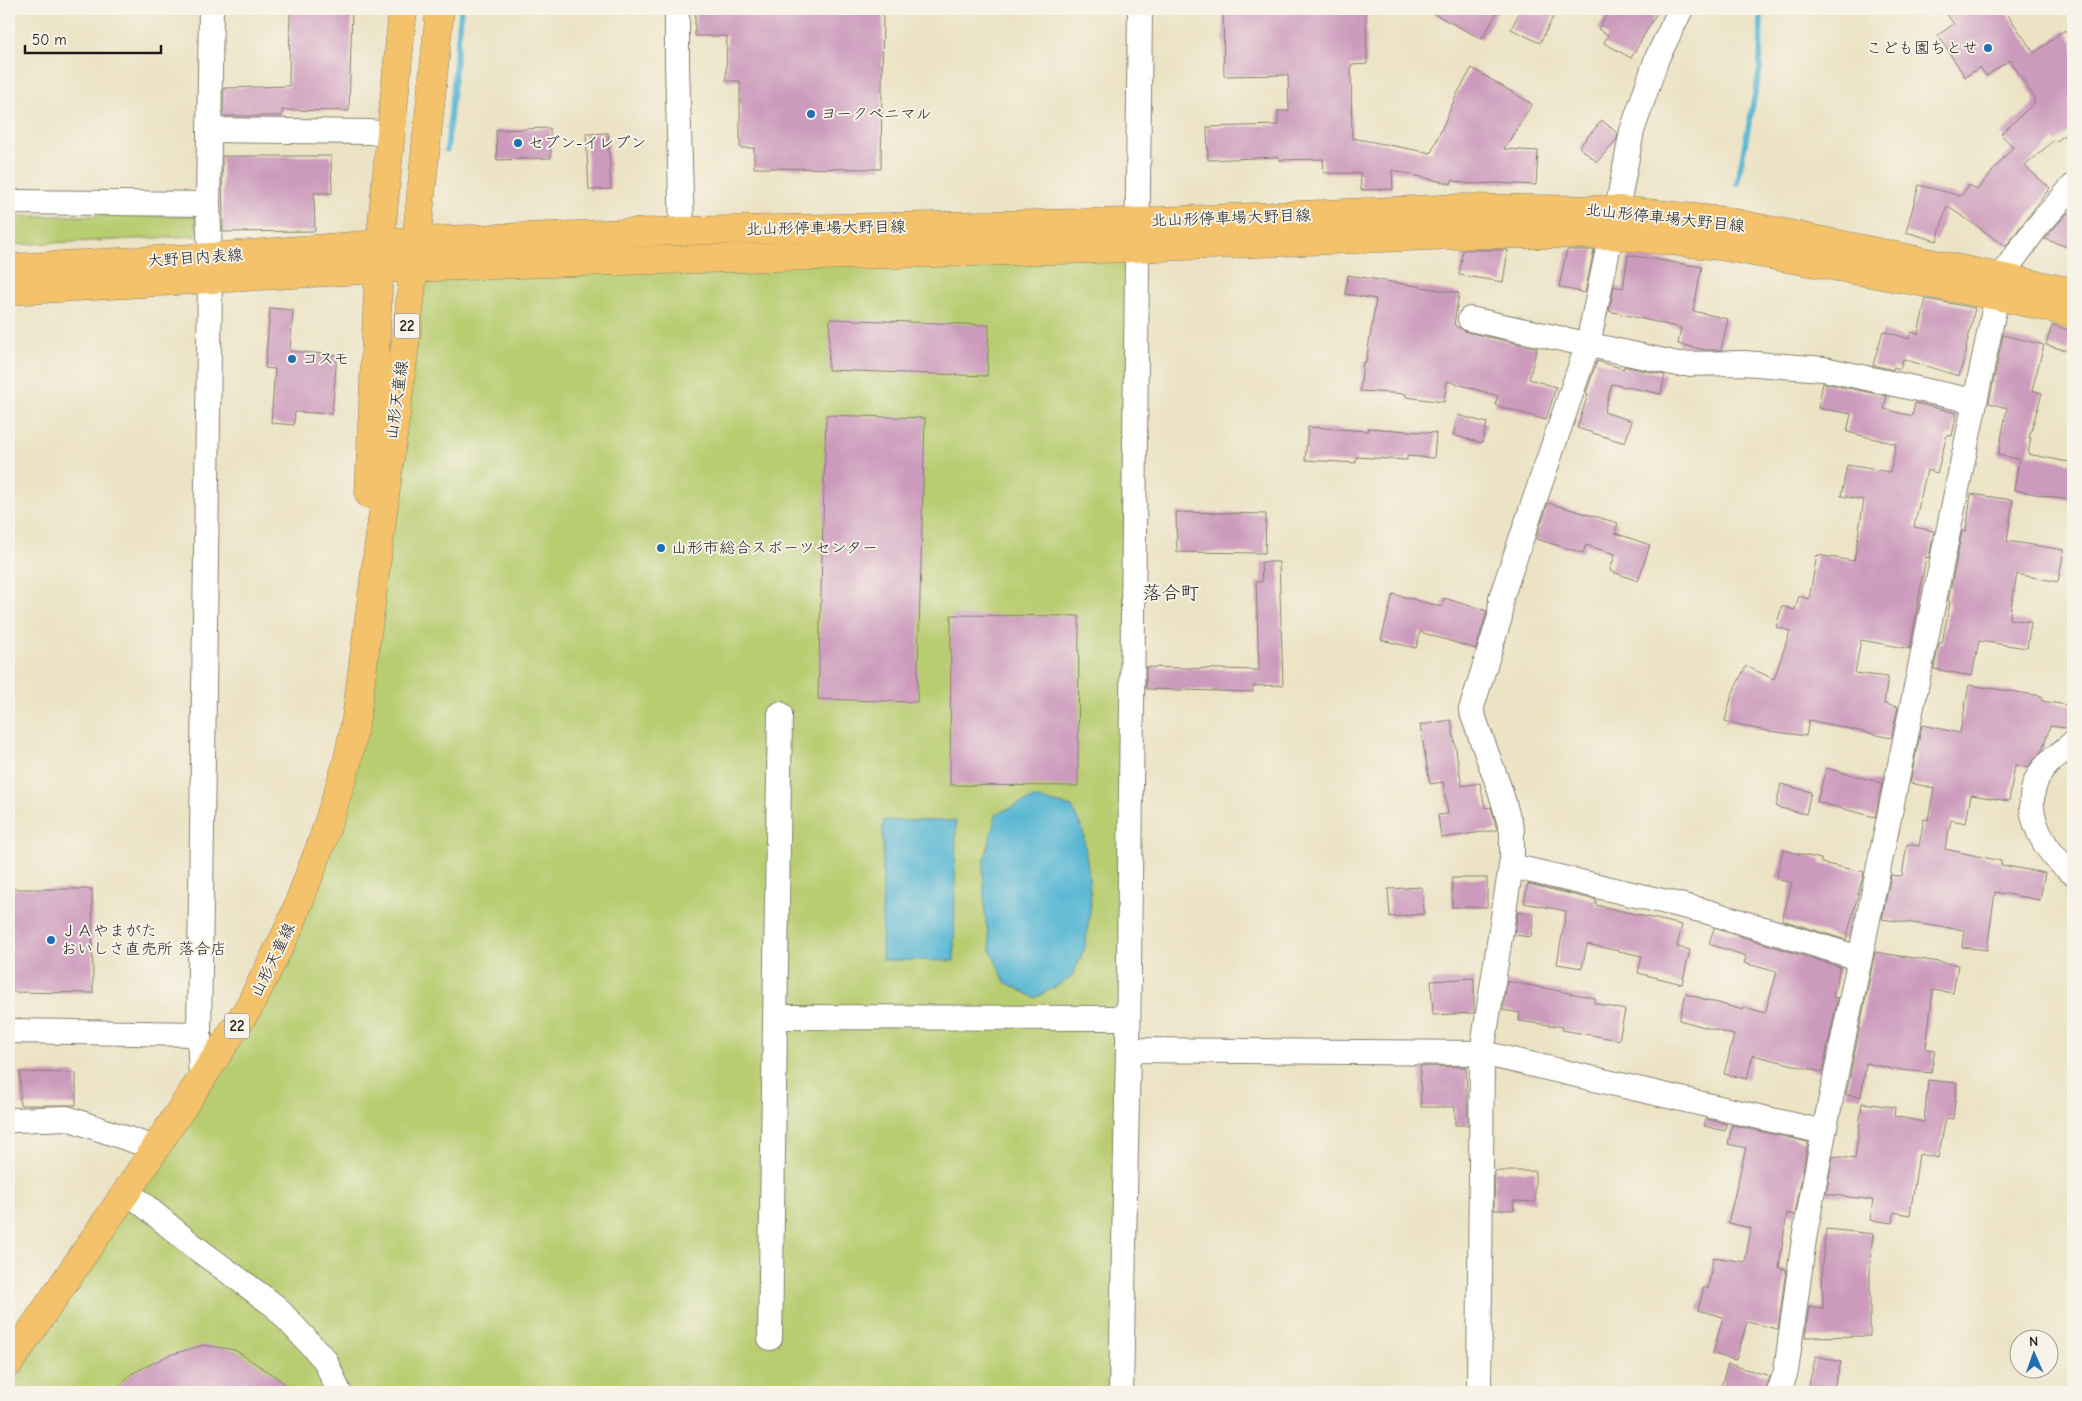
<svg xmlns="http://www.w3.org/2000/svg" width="2082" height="1401" font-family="'Comic Neue','Klee One',sans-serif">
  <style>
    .green { fill: #b8cc70; stroke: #6a7446 }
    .water { fill: #54b6d3; stroke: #386978 }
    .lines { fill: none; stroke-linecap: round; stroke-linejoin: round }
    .stream { stroke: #54b6d3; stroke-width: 5.5 }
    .building { fill: #cc9abc }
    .minor-casing { stroke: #848070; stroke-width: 26 }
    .major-casing { stroke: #848070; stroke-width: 29 }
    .minor { stroke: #fff; stroke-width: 24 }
    .major { stroke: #f3c26a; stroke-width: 28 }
    .poi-dot { fill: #1f6fb2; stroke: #f7f3e8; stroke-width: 2 }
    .labels { text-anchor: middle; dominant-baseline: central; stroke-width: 4; stroke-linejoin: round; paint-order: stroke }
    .shield { fill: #f7f3e8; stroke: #5e5c59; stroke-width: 1 }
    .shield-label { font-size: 15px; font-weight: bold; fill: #1c1c1c }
    .poi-label { font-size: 16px; fill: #1c1c1c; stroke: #f7f3e8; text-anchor: start }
    .street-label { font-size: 16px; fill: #1c1c1c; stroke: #f7f3e8 }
    .quarter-label { font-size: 19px; fill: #1c1c1c; stroke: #f7f3e8 }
  </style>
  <rect width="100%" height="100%" fill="#f7f3e8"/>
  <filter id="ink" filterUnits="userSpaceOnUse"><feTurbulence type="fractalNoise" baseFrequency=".02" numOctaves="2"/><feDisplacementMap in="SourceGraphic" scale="10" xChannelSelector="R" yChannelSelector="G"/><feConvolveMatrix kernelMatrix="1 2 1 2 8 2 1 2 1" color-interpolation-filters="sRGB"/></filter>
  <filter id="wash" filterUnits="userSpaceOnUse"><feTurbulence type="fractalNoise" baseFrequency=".0096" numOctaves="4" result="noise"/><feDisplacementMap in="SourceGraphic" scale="20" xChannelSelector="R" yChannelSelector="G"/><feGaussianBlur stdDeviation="1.12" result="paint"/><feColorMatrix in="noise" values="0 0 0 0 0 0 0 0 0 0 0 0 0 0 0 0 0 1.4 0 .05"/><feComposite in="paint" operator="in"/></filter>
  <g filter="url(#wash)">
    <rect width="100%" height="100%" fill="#ece3c5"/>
    <g class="green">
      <polygon points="9,216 195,216 197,236 9,245"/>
      <polygon points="1136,248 1121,1392 9,1392 127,1191 249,1007 347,763 413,269"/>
    </g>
    <g class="water">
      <polygon points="1034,798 1072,807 1083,831 1088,868 1091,903 1085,948 1071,978 1035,998 1005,982 991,951 985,916 983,867 996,814"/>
      <polygon points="883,820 956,821 954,961 882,960"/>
    </g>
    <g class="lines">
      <g class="stream">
        <polyline points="447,150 461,9"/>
        <polyline points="1737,184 1760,69 1761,9"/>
      </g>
    </g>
    <g id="blocks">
      <g class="building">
        <polygon points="290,9 352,9 349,111 282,110 282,116 223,116 224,88 289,86"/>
        <polygon points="695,9 883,9 881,169 754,168 754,148 740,148 740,81 726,81 727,36 695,36"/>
        <polygon points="1223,9 1366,9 1367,64 1351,65 1352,138 1431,153 1457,94 1472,68 1532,104 1504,149 1538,151 1536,185 1498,183 1468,184 1452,180 1451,184 1392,170 1393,189 1361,190 1360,173 1324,173 1323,159 1279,160 1279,157 1208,160 1207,127 1278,125 1278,111 1289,111 1288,75 1224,76"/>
        <polygon points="1425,9 1499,9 1482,39"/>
        <polygon points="1521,9 1557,9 1540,43 1511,29"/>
        <polygon points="1610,9 1659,9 1631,58 1604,43 1608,35 1598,29"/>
        <polygon points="1943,9 2004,9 2034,53 2065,30 2073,42 2073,128 2056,142 2054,140 2025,166 2050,188 2006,246 1947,206 1937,241 1906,232 1919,185 1961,196 1969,185 1977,190 2013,147 2001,134 2035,102 2033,99 2034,97 2010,60 1986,76 1980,67 1965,77 1938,35 1954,24"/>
        <polygon points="1602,120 1618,134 1617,139 1597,162 1579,147"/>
        <polygon points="550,128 551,158 497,160 496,130"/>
        <polygon points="608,133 611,189 589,190 586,134"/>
        <polygon points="222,156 331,156 332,193 314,193 315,231 223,232"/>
        <polygon points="2067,213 2073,215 2073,249 2045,239"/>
        <polygon points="1463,250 1508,250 1503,282 1459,275"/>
        <polygon points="1567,250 1594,250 1585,293 1559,287"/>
        <polygon points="1628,255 1702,267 1693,311 1728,319 1721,350 1705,350 1678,344 1681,328 1609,311 1614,286 1623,288"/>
        <polygon points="1348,275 1459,293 1454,325 1467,332 1537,348 1529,379 1556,387 1546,420 1495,405 1498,396 1447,381 1444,402 1406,397 1406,394 1360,391 1363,362 1366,362 1376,299 1345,294"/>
        <polygon points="1926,299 1975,308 1966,348 1967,349 1959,376 1903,359 1900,369 1894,367 1893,370 1873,365 1883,331 1909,339 1911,332 1918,334"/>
        <polygon points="270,308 293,310 290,351 337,355 332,414 295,412 294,425 271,423 275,369 265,368"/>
        <polygon points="830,319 989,325 987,376 828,370"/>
        <polygon points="2052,325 2073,331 2068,351 2046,345"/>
        <polygon points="2003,335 2044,345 2032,390 2042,393 2029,438 2031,438 2028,454 2073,463 2073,501 2014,490 2019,459 1998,455 2007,408 1989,403"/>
        <polygon points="1597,361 1624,369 1624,366 1665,375 1661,394 1612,384 1604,412 1632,421 1625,443 1577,428 1588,394 1586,393"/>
        <polygon points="1823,383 1887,396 1884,409 1912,416 1915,403 1957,413 1952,436 1947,435 1937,473 1927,470 1914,527 1934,531 1929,558 1926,557 1910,649 1861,640 1855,673 1888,677 1884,704 1898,707 1891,738 1809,720 1806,736 1761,730 1725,721 1732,694 1746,666 1774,679 1790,631 1776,627 1782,606 1795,610 1799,596 1809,599 1817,555 1854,561 1864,500 1841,496 1847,465 1890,472 1896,444 1847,432 1851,414 1818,408"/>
        <polygon points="826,415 925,418 917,702 818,699"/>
        <polygon points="1458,415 1487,423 1482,443 1453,435"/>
        <polygon points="1308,427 1368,431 1368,428 1436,433 1434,458 1407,456 1407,460 1356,457 1356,463 1305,460"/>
        <polygon points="1971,494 2013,500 2007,541 2064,550 2058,582 2017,574 2009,619 2031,622 2027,648 1979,641 1972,676 1934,669 1939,643 1942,643 1950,602 1948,601 1962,531 1966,532"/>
        <polygon points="1548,503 1618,523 1615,533 1650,545 1638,581 1610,571 1615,554 1586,545 1583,553 1536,539"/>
        <polygon points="1176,512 1266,514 1265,553 1177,552"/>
        <polygon points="1261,562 1279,562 1283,685 1253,686 1253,692 1146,689 1146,667 1259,670 1256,582 1262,582"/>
        <polygon points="1393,594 1442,607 1444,598 1487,611 1476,649 1420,632 1416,648 1381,640"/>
        <polygon points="951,615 1079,616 1078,786 950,785"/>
        <polygon points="1969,685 2042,696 2042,701 2073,706 2073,729 2050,726 2043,749 2027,768 2015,765 2009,801 1971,795 1966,823 1951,820 1945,849 2001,861 2001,865 2045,873 2040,900 1995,892 1987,950 1962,947 1964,930 1882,919 1891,875 1902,876 1907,844 1919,846 1924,819 1928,820 1934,788 1910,783 1922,725 1960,733"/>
        <polygon points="1451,720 1462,786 1480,783 1485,808 1491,807 1497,830 1441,838 1438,815 1448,814 1443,782 1430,784 1420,725"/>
        <polygon points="1826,768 1882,783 1875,817 1817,802"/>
        <polygon points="1781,784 1811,792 1806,814 1776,807"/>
        <polygon points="1783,850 1821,859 1821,863 1864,872 1846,940 1782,920 1792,883 1776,879"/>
        <rect x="1452" y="878" width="35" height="29"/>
        <polygon points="1528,884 1596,900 1596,905 1682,925 1677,947 1690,950 1682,984 1638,973 1642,956 1587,944 1582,968 1557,964 1566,911 1524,903"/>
        <polygon points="1422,887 1424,914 1390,917 1388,889"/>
        <polygon points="9,889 92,889 93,993 9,992"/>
        <polygon points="1518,912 1534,914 1531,937 1514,935"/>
        <polygon points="1714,928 1840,967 1833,997 1838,998 1822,1072 1753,1055 1747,1079 1724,1074 1734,1035 1679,1020 1686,994 1743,1010 1744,1007 1765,1013 1777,972 1744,963 1746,956 1709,944"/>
        <polygon points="1875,952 1958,965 1953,993 1933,990 1926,1049 1935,1050 1931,1073 1892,1069 1866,1063 1861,1097 1846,1095"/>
        <polygon points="1474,978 1474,1013 1433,1015 1431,981"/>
        <polygon points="1507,981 1595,998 1594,1003 1625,1010 1619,1040 1562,1030 1563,1027 1519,1021 1520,1013 1503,1010"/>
        <polygon points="1420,1066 1466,1067 1468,1125 1455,1125 1455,1107 1421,1107"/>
        <polygon points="20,1072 76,1073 76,1105 20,1105"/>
        <polygon points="1928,1080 1957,1083 1953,1119 1946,1118 1938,1158 1919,1154 1910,1215 1894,1212 1893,1223 1870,1220 1873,1200 1826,1194 1833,1156 1855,1159 1862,1103 1895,1107 1894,1116 1924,1122"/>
        <polygon points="1706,1119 1727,1124 1725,1131 1704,1126"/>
        <polygon points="1732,1125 1808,1142 1795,1215 1787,1213 1779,1268 1786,1269 1778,1329 1747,1322 1736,1360 1713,1354 1723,1317 1698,1310 1704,1287 1708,1289 1713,1257 1745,1262 1751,1228 1728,1223 1746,1148 1728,1144"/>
        <polygon points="1495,1171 1535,1171 1535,1202 1513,1201 1514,1210 1494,1210"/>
        <polygon points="1826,1229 1873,1234 1870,1262 1870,1336 1805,1337 1809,1306 1823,1309 1822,1262"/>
        <polygon points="204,1345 235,1350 279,1379 293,1392 114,1392 131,1374 169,1355"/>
        <polygon points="1816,1356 1841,1362 1833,1392 1807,1392"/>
        <polygon points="1728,1364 1770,1376 1766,1392 1730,1392 1720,1389"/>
      </g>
    </g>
  </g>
  <g filter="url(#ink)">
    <use href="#blocks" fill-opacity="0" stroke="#848070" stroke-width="1"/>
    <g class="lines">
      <g class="minor-casing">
        <g id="minor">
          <polyline points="677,9 677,65 682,231"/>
          <polyline points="209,130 370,132 391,135"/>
          <polyline points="9,202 208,204"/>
          <polyline points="1617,210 1632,131 1657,58 1681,9"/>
          <polyline points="210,257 208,204 211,9"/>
          <polyline points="1470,319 1678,364 1743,363 1824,369 1974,401"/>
          <path d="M2073,743c-13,11 -30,21 -37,38 -14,34 10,73 37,92"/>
          <polyline points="1511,866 1705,911 1859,958"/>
          <polyline points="775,1017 1128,1018"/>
          <polyline points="9,1031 199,1034"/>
          <polyline points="1128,1050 1482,1053 1824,1132"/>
          <polyline points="201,1078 199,1034 210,280"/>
          <polyline points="14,1120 67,1118 155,1148"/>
          <polyline points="127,1191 192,1245 275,1306 325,1360 339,1392"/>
          <polyline points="770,1338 780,714"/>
          <polyline points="1121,1392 1128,1050 1140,9"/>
          <polyline points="1479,1392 1482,1053 1512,859 1512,831 1500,790 1471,710 1500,617 1501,598 1588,344 1611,235"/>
          <polyline points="1779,1392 1786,1371 1804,1239 1824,1132 2001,276 2036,228 2073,186"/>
        </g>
      </g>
      <g class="major-casing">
        <g id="major">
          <polyline points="9,268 210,257 417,241 682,231 1136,222 1463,208 1617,210 1725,221 2073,292"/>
          <polyline points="9,291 380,269 578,262 1136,248 1481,234 1611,235 1720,246 1997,296 2073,313"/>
          <polyline points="369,494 380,244 403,9"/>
          <polyline points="9,1363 127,1191 249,1007 290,926 323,839 347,763 356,718 408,322 440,9"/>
        </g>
      </g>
      <use href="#minor" class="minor"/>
      <use href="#major" class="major"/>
    </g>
  </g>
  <g class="poi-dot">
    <circle cx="1988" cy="48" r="5"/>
    <circle cx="811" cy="114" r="5"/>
    <circle cx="518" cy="143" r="5"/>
    <circle cx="292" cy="359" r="5"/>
    <circle cx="661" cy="548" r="5"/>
    <circle cx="51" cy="940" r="5"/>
  </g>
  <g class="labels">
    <g class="shield">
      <rect x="394.5" y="313.5" width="25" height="25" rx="4"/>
      <rect x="224.5" y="1013.5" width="25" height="25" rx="4"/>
    </g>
    <g class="shield-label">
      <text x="407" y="326">22</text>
      <text x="237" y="1026">22</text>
    </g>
    <g class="poi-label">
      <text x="1978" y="48" text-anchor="end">こども園ちとせ</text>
      <text x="821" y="114">ヨークベニマル</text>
      <text x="528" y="143">セブン-イレブン</text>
      <text x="302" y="359">コスモ</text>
      <text x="671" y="548">山形市総合スポーツセンター</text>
      <text x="61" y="931">ＪＡやまがた<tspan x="61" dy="18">おいしさ直売所 落合店</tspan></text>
    </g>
    <g class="street-label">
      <text transform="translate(1231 218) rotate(-2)">北山形停車場大野目線</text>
      <text transform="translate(1665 218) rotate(6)">北山形停車場大野目線</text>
      <text transform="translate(826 228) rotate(-1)">北山形停車場大野目線</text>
      <text transform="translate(195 258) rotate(-4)">大野目内表線</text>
      <text transform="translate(397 400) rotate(-82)">山形天童線</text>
      <text transform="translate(273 960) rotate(-64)">山形天童線</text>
    </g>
    <g class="quarter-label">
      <text x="1171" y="593">落合町</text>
    </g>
  </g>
  <rect width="2082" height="1401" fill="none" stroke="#f7f3e8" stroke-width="30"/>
  <g transform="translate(2034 1354) rotate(358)"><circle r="24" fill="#f7f3e8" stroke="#9f9d96"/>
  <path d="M0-4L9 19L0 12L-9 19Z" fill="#1f6fb2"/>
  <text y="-8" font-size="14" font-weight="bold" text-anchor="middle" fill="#1c1c1c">N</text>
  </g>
  <path d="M25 45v8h136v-8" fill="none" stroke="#1c1c1c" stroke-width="2.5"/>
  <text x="32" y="45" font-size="15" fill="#1c1c1c" stroke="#f7f3e8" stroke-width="4" paint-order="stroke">50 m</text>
</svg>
